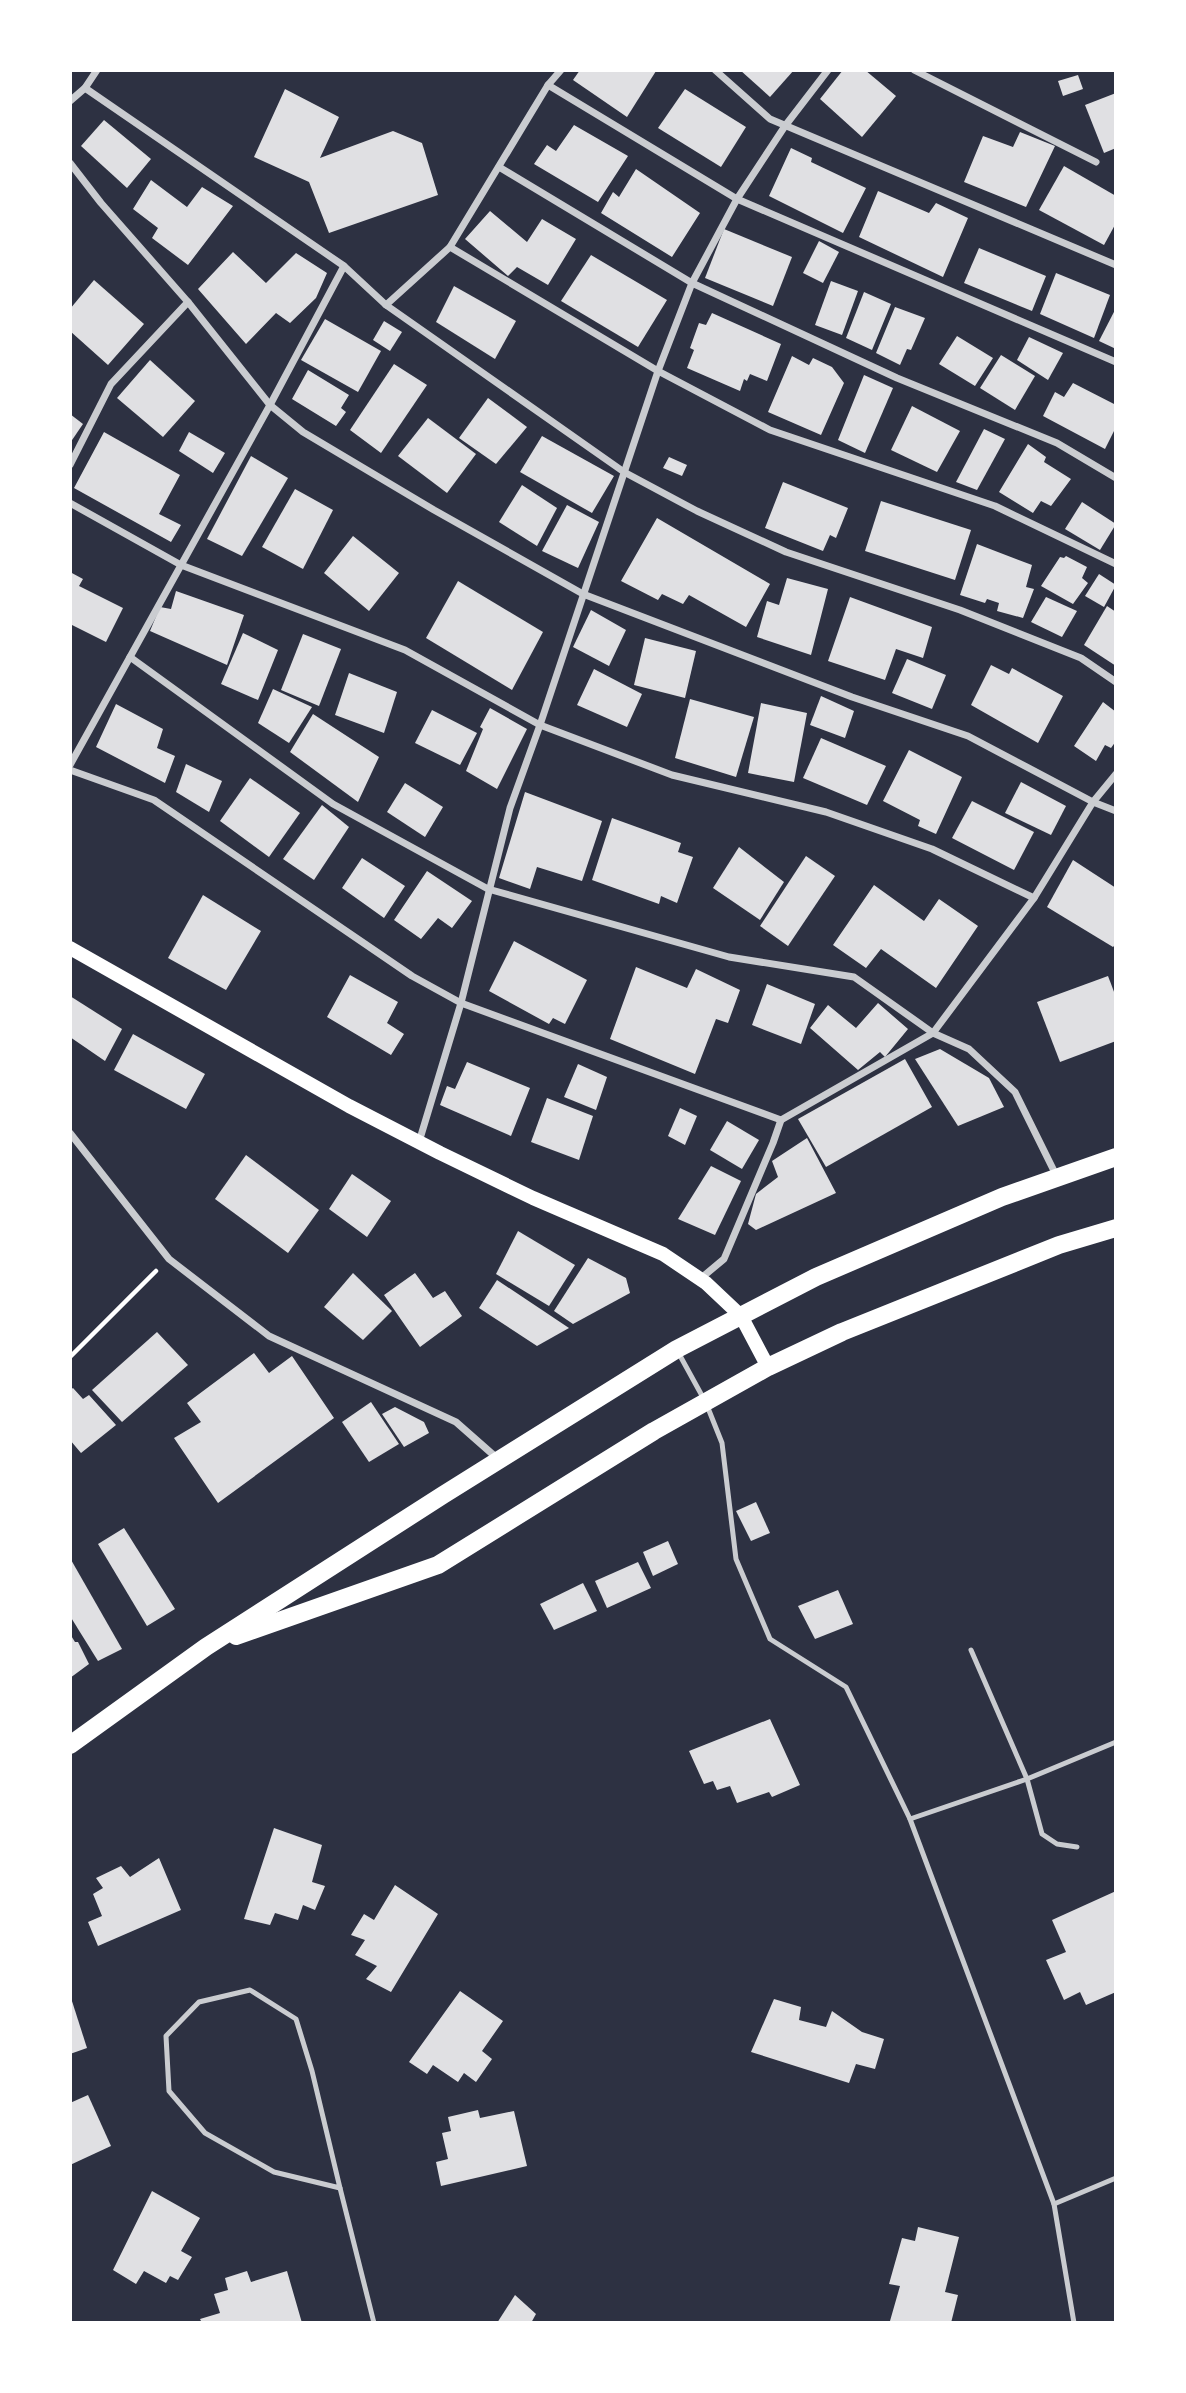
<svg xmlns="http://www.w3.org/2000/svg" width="1186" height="2393" font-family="'PT Sans Narrow',sans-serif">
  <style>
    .building { fill: #e0e0e3 }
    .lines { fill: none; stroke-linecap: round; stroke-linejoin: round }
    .path { stroke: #fff; stroke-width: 4.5 }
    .service { stroke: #caccd0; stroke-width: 5 }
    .minor { stroke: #caccd0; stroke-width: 7 }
    .secondary { stroke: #fff; stroke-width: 14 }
    .primary { stroke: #fff; stroke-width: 18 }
  </style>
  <rect width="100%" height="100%" fill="#2d3142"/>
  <g class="building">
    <polygon points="580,70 655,70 656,71 627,117 573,80"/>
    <polygon points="740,70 794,70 770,97"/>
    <polygon points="843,70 865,70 896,96 862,137 820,99"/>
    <polygon points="1078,75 1083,89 1063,96 1058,81"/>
    <polygon points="285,89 339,117 320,158 393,131 422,143 438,195 329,233 309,182 254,157"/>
    <polygon points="685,89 746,127 721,167 658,128"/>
    <polygon points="1116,93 1116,148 1104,153 1085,105"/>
    <polygon points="104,120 151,159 127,188 81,146"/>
    <polygon points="574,125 628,156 598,202 534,164 547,145 556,151"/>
    <polygon points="1020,132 1055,146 1026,207 964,182 983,136 1013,147"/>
    <polygon points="791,148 812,158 811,162 866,188 843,233 769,196"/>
    <polygon points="1064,166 1116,196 1116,223 1104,245 1039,210"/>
    <polygon points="636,169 700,213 672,257 601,213 613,192 619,197"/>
    <polygon points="151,180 187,207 202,187 233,206 188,265 152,238 158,228 133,209"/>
    <polygon points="878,191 929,213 936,203 968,218 943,277 859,237"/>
    <polygon points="490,211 527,242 542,219 576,239 548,285 517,267 508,276 465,239"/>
    <polygon points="724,229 792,257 773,306 705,278"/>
    <polygon points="819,241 839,252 823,283 803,273"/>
    <polygon points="979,248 1046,276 1032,311 964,283"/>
    <polygon points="233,252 266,283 296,253 327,273 316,298 290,323 276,313 246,344 198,289"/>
    <polygon points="591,255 667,300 638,347 561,301"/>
    <polygon points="1056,273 1110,295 1094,338 1040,314"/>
    <polygon points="94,280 144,324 108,365 70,331 70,309"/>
    <polygon points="831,281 858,291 842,335 815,325"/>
    <polygon points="454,286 516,321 495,359 436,322"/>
    <polygon points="864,292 891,304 872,350 846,338"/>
    <polygon points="895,307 925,318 911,350 907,349 900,365 876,353"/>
    <polygon points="1116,308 1116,349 1099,341"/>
    <polygon points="712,313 781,344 767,381 750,374 747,381 744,379 740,391 687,368 694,350 690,348 699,323 706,325"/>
    <polygon points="325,319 381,351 358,392 301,360"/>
    <polygon points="384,321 402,332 390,351 373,340"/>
    <polygon points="957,336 993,358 975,386 939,364"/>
    <polygon points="1029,337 1063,353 1048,380 1017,360"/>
    <polygon points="1001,355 1035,376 1015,410 980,388"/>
    <polygon points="792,356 809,365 813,358 832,367 844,383 821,435 768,412"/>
    <polygon points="150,360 195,401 163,437 117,398"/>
    <polygon points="394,364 427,385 381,453 350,430"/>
    <polygon points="308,370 349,395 341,408 346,412 336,426 292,399"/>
    <polygon points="864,375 893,388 865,453 838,440"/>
    <polygon points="1073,383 1116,405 1116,427 1105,449 1043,416 1055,392 1064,397"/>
    <polygon points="488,398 527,427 496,464 459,438"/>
    <polygon points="912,406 960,431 937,472 891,450"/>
    <polygon points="70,414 83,424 70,443"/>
    <polygon points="428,418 476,454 447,493 398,456"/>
    <polygon points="984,429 1005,439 977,490 956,482"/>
    <polygon points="104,432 180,475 159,514 181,525 171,542 74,488"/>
    <polygon points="189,432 225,453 213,473 179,451"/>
    <polygon points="542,436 614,476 592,513 520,472"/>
    <polygon points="1028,444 1046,457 1044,462 1071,479 1051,506 1041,501 1033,513 999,492"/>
    <polygon points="251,456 288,478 242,556 207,539"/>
    <polygon points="669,457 687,465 682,476 663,468"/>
    <polygon points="783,482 848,508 836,538 830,535 823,551 765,528"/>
    <polygon points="522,485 557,508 537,546 499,522"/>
    <polygon points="295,489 333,510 303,569 262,547"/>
    <polygon points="881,501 971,530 955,580 865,551"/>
    <polygon points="1082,502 1116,524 1100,550 1065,529"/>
    <polygon points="567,505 599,522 578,568 542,551"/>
    <polygon points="657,518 770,584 746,627 689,595 683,604 662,594 658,600 621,581"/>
    <polygon points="353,536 399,573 369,611 324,573"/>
    <polygon points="977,544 1032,565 1026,587 1034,589 1023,618 997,611 999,603 987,599 985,603 960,595"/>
    <polygon points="1066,556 1087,567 1082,578 1088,583 1073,604 1041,586 1060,557 1064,558"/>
    <polygon points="70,572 83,579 79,586 123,608 106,642 70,624"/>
    <polygon points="1099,574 1116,585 1104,607 1085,596"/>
    <polygon points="787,578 828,589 811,655 757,637 767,601 779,605"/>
    <polygon points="458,581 543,632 512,690 426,638"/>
    <polygon points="176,591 244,615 227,665 150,631 160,607 171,609"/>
    <polygon points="850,597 932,627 923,658 896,649 885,680 828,661"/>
    <polygon points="1046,597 1077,611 1062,637 1031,622"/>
    <polygon points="1107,606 1116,612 1116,666 1084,645"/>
    <polygon points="591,610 626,630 609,666 573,647"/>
    <polygon points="243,633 278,650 258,700 221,684"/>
    <polygon points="303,634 341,649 319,706 281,690"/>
    <polygon points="645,638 696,651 685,698 634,685"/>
    <polygon points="907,659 946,675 932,709 892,693"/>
    <polygon points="991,665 1009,674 1012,668 1063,696 1038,743 971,705"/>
    <polygon points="594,669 642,694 627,727 577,705"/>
    <polygon points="349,673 397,692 384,733 335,715"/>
    <polygon points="273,689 312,707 289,743 258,723"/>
    <polygon points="821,696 854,711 845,738 810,725"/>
    <polygon points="690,699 754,717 736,777 675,758"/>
    <polygon points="1103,702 1116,712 1116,741 1111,748 1105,745 1096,761 1074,746"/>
    <polygon points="761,703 807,713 794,782 748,773"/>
    <polygon points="116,704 163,729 157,748 175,756 165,783 96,747"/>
    <polygon points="490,708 527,729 497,789 466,771 483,729 480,727"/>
    <polygon points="432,710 477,733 460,765 415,743"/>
    <polygon points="313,714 379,757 358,802 290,752"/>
    <polygon points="821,738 886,766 867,805 803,778"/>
    <polygon points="909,750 962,777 936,834 918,826 920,820 883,801"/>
    <polygon points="186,764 222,781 209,812 176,792"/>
    <polygon points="250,778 300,813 269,857 220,821"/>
    <polygon points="1021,782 1066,806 1051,835 1005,813"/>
    <polygon points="405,783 443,807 425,837 387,812"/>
    <polygon points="525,792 602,821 582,881 537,867 530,889 499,878"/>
    <polygon points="972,801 1034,832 1014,870 952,838"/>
    <polygon points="322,805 349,827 314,880 283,859"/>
    <polygon points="612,818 681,843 678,852 693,857 677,903 661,896 659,904 592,880"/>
    <polygon points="739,847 784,882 760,920 713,888"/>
    <polygon points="806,856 835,876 788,946 760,926"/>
    <polygon points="362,858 405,886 384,918 342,888"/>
    <polygon points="1073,860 1116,888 1116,944 1113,947 1047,907"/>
    <polygon points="427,871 472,901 452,928 438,918 421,939 394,920"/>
    <polygon points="874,885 924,921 939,899 978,926 936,988 881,949 866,968 833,945"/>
    <polygon points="203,895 261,931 226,990 168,958"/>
    <polygon points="514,941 587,980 565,1024 553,1018 549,1024 489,991"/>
    <polygon points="636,967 687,988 696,969 740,990 728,1023 716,1019 695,1074 610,1039"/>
    <polygon points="350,975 398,1002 387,1023 404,1034 391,1055 327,1017"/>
    <polygon points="1108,976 1116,997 1116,1041 1060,1062 1037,1002"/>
    <polygon points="767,984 815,1004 801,1044 752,1025"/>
    <polygon points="70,996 122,1029 105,1061 70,1037"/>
    <polygon points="878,1003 908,1029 885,1057 880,1052 858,1070 810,1028 828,1005 856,1028"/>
    <polygon points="133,1034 205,1074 186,1109 114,1070"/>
    <polygon points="940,1049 989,1078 1004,1107 958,1126 915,1059"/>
    <polygon points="905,1059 932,1107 826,1167 798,1119"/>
    <polygon points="467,1062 530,1088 511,1136 440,1105 447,1086 455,1089"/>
    <polygon points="578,1064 607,1077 596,1110 564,1097"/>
    <polygon points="547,1098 593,1116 579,1160 531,1142"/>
    <polygon points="680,1108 697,1116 685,1145 668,1136"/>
    <polygon points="727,1121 759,1140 742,1169 710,1150"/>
    <polygon points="807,1138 836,1193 756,1230 748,1224 756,1194 778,1177 772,1161"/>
    <polygon points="246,1155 319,1210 288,1253 215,1199"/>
    <polygon points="711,1166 741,1181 715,1235 678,1219"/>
    <polygon points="352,1174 391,1201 367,1237 329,1209"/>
    <polygon points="518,1231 575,1265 549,1306 496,1274"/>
    <polygon points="588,1258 626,1278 630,1293 573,1324 554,1311"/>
    <polygon points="353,1273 392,1311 363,1340 324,1307"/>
    <polygon points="415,1273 433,1298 445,1291 462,1316 420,1347 384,1295"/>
    <polygon points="497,1280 569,1328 537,1346 479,1308"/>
    <polygon points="157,1332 188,1365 122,1422 92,1390"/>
    <polygon points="254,1353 269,1373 292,1356 334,1418 218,1503 174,1438 201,1422 187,1403"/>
    <polygon points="73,1388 83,1399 89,1395 116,1425 81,1453 70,1440 70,1390"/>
    <polygon points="371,1402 399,1444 369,1462 342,1422"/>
    <polygon points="395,1407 424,1422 429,1433 404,1447 382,1414"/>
    <polygon points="756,1502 770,1533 751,1541 736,1511"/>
    <polygon points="124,1528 175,1609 147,1626 98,1544"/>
    <polygon points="668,1541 678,1564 653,1576 643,1552"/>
    <polygon points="70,1558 122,1649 98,1661 70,1616"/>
    <polygon points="638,1562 651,1588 607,1608 595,1581"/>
    <polygon points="583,1583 597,1611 554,1630 540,1604"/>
    <polygon points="838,1590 853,1624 815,1639 798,1606"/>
    <polygon points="70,1634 75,1642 78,1642 89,1664 70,1678"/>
    <polygon points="770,1719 800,1785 772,1797 769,1792 737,1803 730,1786 717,1790 713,1781 704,1784 689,1751"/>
    <polygon points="274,1828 322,1845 312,1882 325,1886 315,1910 303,1905 298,1920 275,1913 270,1925 244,1919"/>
    <polygon points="159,1858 181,1910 98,1946 88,1922 102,1916 93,1894 103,1888 96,1878 121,1866 130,1877"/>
    <polygon points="395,1885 438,1914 391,1992 366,1979 377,1966 355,1955 365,1940 351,1935 364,1914 374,1920"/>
    <polygon points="1116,1891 1116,1992 1086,2005 1080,1992 1064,2000 1046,1960 1066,1952 1052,1920"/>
    <polygon points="460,1991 503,2021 482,2051 492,2059 476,2082 464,2073 458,2082 433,2065 427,2074 409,2062"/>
    <polygon points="71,1998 87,2048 70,2054 70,1999"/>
    <polygon points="774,1999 801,2007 799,2020 826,2027 832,2011 862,2032 884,2039 875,2069 856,2064 849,2083 751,2052"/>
    <polygon points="88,2095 111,2146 70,2165 70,2103"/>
    <polygon points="478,2110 480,2118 514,2111 527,2166 441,2186 436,2162 448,2159 442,2133 451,2131 448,2117"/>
    <polygon points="152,2191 200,2218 181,2251 192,2257 178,2280 170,2276 166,2283 144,2271 136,2284 113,2270"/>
    <polygon points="918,2227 959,2237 945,2292 958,2295 951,2323 898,2323 890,2321 900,2286 889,2284 902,2238 915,2241"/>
    <polygon points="247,2271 251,2282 287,2271 302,2323 202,2323 200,2319 220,2313 214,2294 228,2290 225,2278"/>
    <polygon points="515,2295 536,2314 531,2323 497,2323"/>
  </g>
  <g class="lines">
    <polyline class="path" points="70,1357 156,1271"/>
    <g class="service">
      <polyline points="678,1352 706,1403 722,1443 736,1559 770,1639 846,1687 910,1819 1054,2204 1074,2323"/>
      <polyline points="971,1650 1027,1779 1042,1834 1057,1844 1077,1847"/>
      <polyline points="910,1819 1027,1779 1116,1742"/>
      <polygon points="250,1990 296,2019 312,2071 340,2188 274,2172 205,2133 169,2091 166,2036 199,2002"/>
      <polyline points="340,2188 374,2323"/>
      <polyline points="1054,2204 1116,2178"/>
    </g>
    <g class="minor">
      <polyline points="715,70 770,119 1116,265"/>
      <polyline points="914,70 1096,162"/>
      <polyline points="548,85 737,199 1116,362"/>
      <polyline points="85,88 344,266 386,305 450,247 548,85 561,70"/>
      <polyline points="70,101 85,88 97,70"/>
      <polyline points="70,163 101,203 188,302 270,405 303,432 434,510 583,594 852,697 968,736 1093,802 1116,811"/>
      <polyline points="499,167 692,283 897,378 1057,443 1116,478"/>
      <polyline points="450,247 658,371 770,430 995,506 1116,564"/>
      <polyline points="386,305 624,472 697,511 786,552 960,610 1081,658 1116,682"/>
      <polyline points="70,465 111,384 188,302"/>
      <polyline points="70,503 181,565 405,650 540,725 672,775 826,812 932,849 1034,898"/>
      <polyline points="130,657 333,804 488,889 729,957 854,977 933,1033 969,1049 1015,1092 1057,1177"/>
      <polyline points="70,765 270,405 344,266"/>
      <polyline points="70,770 154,800 412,976 461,1003 781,1120"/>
      <polyline points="70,1133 169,1259 269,1336 456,1422 498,1459"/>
      <polyline points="419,1142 461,1003 510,808 540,725 658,371 692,283 737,199 785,126 828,70"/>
      <polyline points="700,1279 724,1259 773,1143 781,1120 933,1033 1034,898 1093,802 1116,774"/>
    </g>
    <polyline class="secondary" points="70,948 349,1106 440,1153 533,1198 663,1254 706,1283 741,1316 768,1367"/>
    <g class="primary">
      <polyline points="236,1636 438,1565 654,1431 768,1367 842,1332 1059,1245 1116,1228"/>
      <polyline points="70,1745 206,1647 443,1495 677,1349 816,1277 1002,1197 1116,1157"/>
    </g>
  </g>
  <rect width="1186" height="2393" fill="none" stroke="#ffffff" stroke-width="144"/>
</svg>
